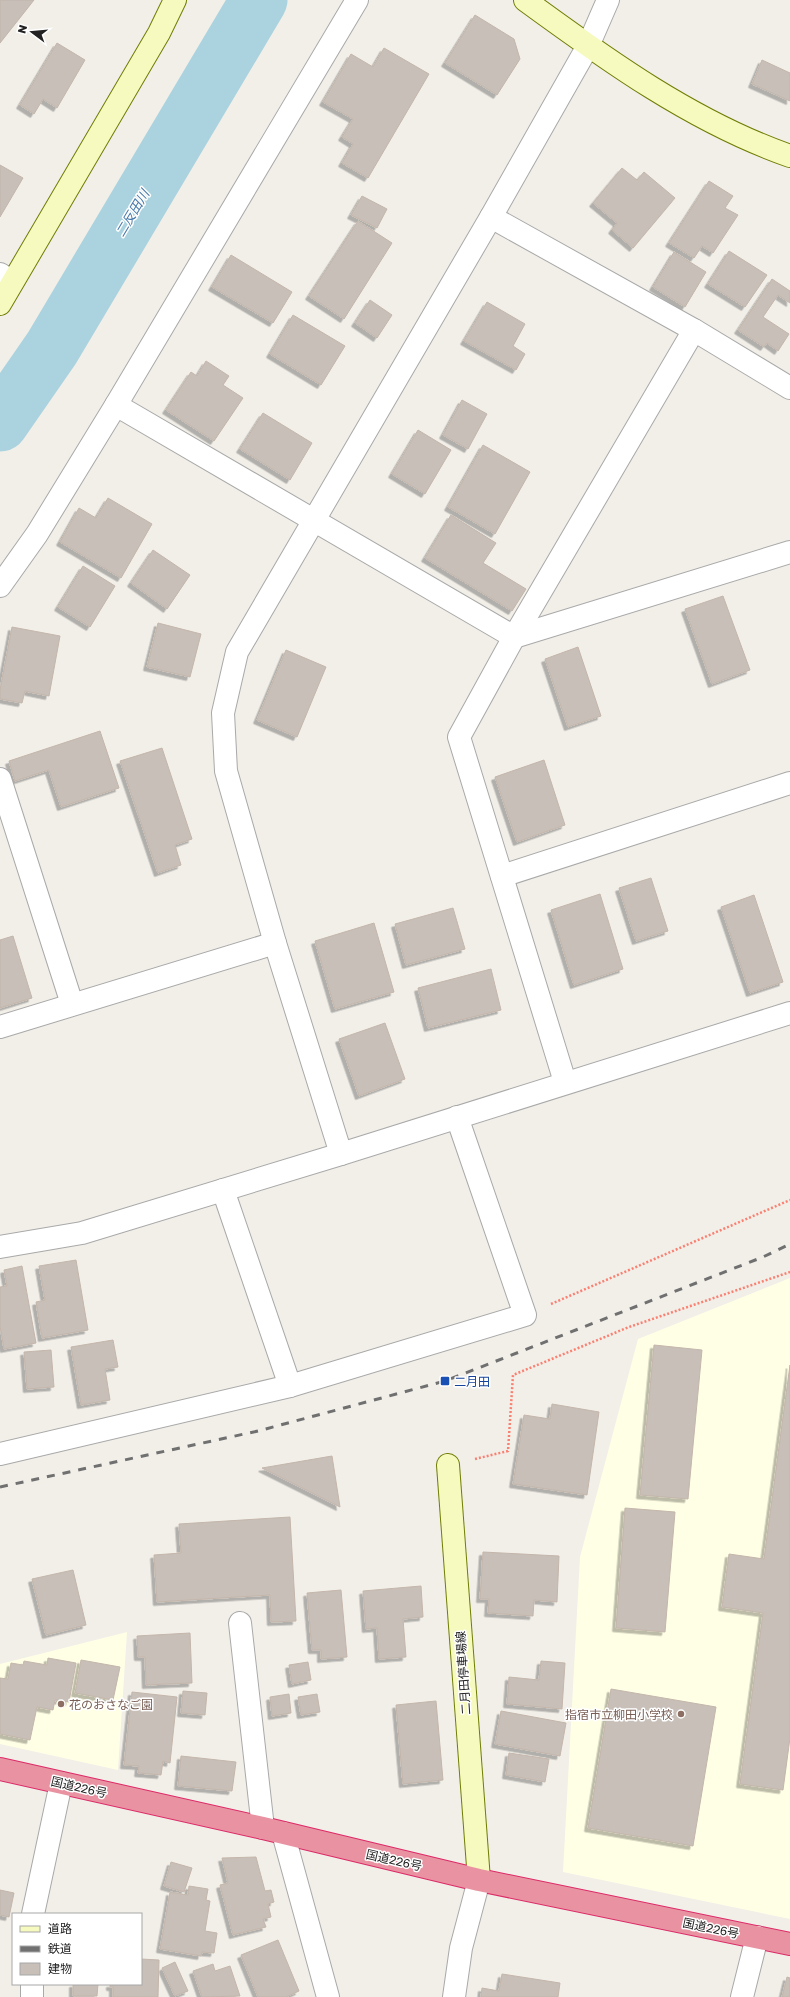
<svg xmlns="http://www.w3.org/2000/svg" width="790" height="1997" font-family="'Golos Text','Noto Sans JP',sans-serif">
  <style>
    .education { fill: #ffffe5 }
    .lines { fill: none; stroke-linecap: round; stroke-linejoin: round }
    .river { stroke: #aad3df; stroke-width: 57 }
    .building { fill: #c7bfb8; stroke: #c4b6ab; filter: url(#shadow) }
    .street-casing { stroke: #a9a9a9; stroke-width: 24 }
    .secondary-casing { stroke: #707d05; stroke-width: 24 }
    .highway-casing { stroke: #dc2a67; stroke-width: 24 }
    .path { stroke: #fa8072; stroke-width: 2.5; stroke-dasharray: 2 2; stroke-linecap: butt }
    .street { stroke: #fff; stroke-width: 22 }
    .secondary { stroke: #f7fabf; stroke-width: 22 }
    .highway { stroke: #e892a2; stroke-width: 22 }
    .rail { stroke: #707070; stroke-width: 3; stroke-dasharray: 8 8; stroke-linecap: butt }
    .transit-dot { fill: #1a4fb4; stroke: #fff; stroke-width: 1.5 }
    .education-dot { fill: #8d6e63; stroke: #fff; stroke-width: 1.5 }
    .labels { text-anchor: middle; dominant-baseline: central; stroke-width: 3; stroke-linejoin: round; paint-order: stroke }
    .transit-label { font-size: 12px; fill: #164399; stroke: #fff; text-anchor: start }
    .street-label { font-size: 12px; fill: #222; stroke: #fff }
    .education-label { font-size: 12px; fill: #785e54; stroke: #fff; text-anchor: start }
    .water-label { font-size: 13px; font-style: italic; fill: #4a7aab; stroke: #fff }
  </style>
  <defs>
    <filter id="shadow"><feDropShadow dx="-3.5" dy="3.5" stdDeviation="0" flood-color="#0004"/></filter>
  </defs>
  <rect width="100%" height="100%" fill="#f2efe9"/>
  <g class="education">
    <polygon points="790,1278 790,1919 563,1872 580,1557 638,1339"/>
    <polygon points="127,1632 118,1770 0,1744 0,1664"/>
  </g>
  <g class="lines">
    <polyline class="river" points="0,423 52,348 259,0"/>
  </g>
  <g class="building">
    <polygon points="0,0 34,0 0,43"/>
    <polygon points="475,15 514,39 520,59 497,95 445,63"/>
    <polygon points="57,43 85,60 57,108 43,99 34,114 20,105"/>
    <polygon points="384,48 429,74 368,178 342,163 353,144 342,137 353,119 323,102 351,54 373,67"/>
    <polygon points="762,60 790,73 790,101 752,84"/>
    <polygon points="0,165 23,178 0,217"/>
    <polygon points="622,168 637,180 644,172 675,198 633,248 612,230 617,223 593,203"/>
    <polygon points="709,181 733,196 725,208 738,215 713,253 702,246 694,258 669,243"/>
    <polygon points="362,196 387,209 377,228 351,215"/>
    <polygon points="358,221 392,243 344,319 309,296"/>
    <polygon points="729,251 767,275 745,307 708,284"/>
    <polygon points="674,252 706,272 685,307 653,287"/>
    <polygon points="231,255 292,292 273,323 212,287"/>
    <polygon points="772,279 790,291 790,303 778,295 763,317 789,334 778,351 767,343 764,347 738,330"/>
    <polygon points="370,300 392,315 377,338 355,323"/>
    <polygon points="487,302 525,324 513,346 525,354 516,370 464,341"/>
    <polygon points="293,315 345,346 321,385 270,354"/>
    <polygon points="206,361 229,376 223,385 243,398 214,441 166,410 191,372 197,376"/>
    <polygon points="462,400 487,414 468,449 443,435"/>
    <polygon points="263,413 312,443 290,480 240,449"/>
    <polygon points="418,430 451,450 425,494 392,474"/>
    <polygon points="483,445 530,472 495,534 448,507"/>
    <polygon points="108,498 152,524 121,578 60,542 79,508 96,518"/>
    <polygon points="451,515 496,543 483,563 526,589 512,611 425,558"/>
    <polygon points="153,550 190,575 167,609 131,583"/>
    <polygon points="83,566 115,586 90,627 58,607"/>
    <polygon points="723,596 750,670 712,684 685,609"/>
    <polygon points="158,623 201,634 190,677 147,667"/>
    <polygon points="12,627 60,636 49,696 25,691 22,703 0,699 0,690"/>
    <polygon points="578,647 601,716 568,727 545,659"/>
    <polygon points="286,650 326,667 297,737 257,720"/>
    <polygon points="100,731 119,788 61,807 49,770 15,781 9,761"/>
    <polygon points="162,748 192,839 175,845 181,865 158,873 120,761"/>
    <polygon points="544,760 565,825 517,842 495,777"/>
    <polygon points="651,878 668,931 636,941 619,888"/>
    <polygon points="600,894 623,969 574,985 551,910"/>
    <polygon points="754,895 783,982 750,993 721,907"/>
    <polygon points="453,908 465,949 406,965 395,924"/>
    <polygon points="374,923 394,992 335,1009 315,941"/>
    <polygon points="13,936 32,998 0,1008 0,940"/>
    <polygon points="491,969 501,1010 428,1028 418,988"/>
    <polygon points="385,1023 405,1079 359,1096 339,1039"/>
    <polygon points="76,1260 88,1330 42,1338 36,1302 45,1300 39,1266"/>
    <polygon points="22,1266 36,1343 4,1349 0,1326 0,1287 7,1286 4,1270"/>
    <polygon points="113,1340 118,1367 105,1369 110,1400 81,1405 71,1347"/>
    <polygon points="654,1345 702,1350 688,1499 640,1495"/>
    <polygon points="51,1350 54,1387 27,1389 24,1352"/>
    <polygon points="790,1365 790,1738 783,1790 740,1784 763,1613 722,1607 729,1554 764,1559"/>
    <polygon points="552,1404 599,1412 587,1495 513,1484 524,1415 550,1419"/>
    <polygon points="332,1456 340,1507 262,1468"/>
    <polygon points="625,1508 675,1512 665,1632 616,1628"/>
    <polygon points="290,1517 296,1621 271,1622 270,1595 157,1602 154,1555 181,1553 179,1524"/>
    <polygon points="483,1552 559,1556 557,1602 534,1600 533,1616 488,1613 489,1599 480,1599"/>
    <polygon points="73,1570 86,1625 46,1635 32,1579"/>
    <polygon points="421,1586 423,1617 403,1619 406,1657 379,1659 377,1628 366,1629 363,1591"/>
    <polygon points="341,1590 347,1657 321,1659 321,1650 312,1650 307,1593"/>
    <polygon points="190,1633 192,1683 146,1685 145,1657 138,1657 137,1636"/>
    <polygon points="48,1658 76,1663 69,1702 55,1700 53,1710 37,1707 30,1740 0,1734 0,1678 8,1679 11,1663 23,1665 24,1661 47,1665"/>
    <polygon points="81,1660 120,1667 113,1700 75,1693"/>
    <polygon points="541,1661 565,1663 562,1709 507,1704 509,1677 539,1680"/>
    <polygon points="308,1662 311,1680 292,1684 289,1665"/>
    <polygon points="611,1689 716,1707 693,1846 588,1828"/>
    <polygon points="183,1691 207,1693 205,1715 181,1713"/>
    <polygon points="132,1692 177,1697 170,1763 163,1761 161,1775 138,1773 139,1766 124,1765"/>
    <polygon points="289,1694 291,1713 272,1716 270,1697"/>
    <polygon points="317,1694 320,1712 301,1715 298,1697"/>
    <polygon points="436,1701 443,1780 403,1784 396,1705"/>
    <polygon points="501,1711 566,1723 560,1756 495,1744"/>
    <polygon points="509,1753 549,1759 545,1782 506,1775"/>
    <polygon points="181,1756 236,1762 232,1791 178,1786"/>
    <polygon points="256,1857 265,1891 271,1890 274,1902 268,1904 271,1917 263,1919 266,1927 233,1935 220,1885 228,1883 222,1858"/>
    <polygon points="171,1862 192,1868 184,1892 164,1886"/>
    <polygon points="189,1886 208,1889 206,1900 210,1901 205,1931 217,1933 214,1953 202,1952 201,1956 160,1949 170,1892 188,1895"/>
    <polygon points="0,1890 14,1893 9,1917 0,1915"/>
    <polygon points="278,1940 299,1991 286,1997 258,1997 241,1955"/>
    <polygon points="141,1959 159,1960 158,1997 113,1997 113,1987 110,1987 110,1984 141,1984"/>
    <polygon points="175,1962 188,1991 175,1996 162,1968"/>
    <polygon points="213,1964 215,1971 230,1966 240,1996 202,1997 193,1971"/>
    <polygon points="502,1974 560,1983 558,1997 481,1997 482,1988 499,1991"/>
    <polygon points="787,1977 790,1978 790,1997 782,1997"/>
    <polygon points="73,1984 98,1984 97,1996 73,1996"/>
  </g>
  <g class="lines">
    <g class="street-casing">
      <g id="street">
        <polyline points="491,217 694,330 790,388"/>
        <polyline points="0,274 12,282"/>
        <polyline points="116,405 514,637 790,552"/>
        <polyline points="0,586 37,534 116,405 357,0"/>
        <polyline points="0,779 72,1004"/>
        <polyline points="502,876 790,783"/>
        <polyline points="0,1027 275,943"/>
        <polyline points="565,1082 459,737 514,637 694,330"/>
        <polyline points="341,1154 275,943 226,771 223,713 237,652 491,217 588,46 608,0"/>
        <polyline points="223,1190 290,1386"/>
        <polyline points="0,1247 82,1233 341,1154 790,1013"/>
        <polyline points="0,1454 290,1386 525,1315 457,1117"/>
        <polyline points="240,1623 263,1828"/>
        <polyline points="283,1833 328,1997"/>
        <polyline points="33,1914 61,1783"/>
        <polyline points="32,1984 32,1997"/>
        <polyline points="454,1997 461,1948 479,1880"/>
        <polyline points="742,1997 757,1937"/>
      </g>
    </g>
    <g class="secondary-casing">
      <g id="secondary">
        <path d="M525,0c82,60 168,122 265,156"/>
        <polyline points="0,304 159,33 175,0"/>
        <polyline points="448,1465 479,1880"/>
      </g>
    </g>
    <g class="highway-casing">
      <polyline id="highway" points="0,1769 263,1828 479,1880 790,1944"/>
    </g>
    <g class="path">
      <polyline points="551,1304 790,1200"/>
      <polyline points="475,1459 508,1451 513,1375 629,1327 790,1272"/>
    </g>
    <use href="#street" class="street"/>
    <use href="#secondary" class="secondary"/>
    <use href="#highway" class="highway"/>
    <polyline class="rail" points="0,1487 258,1431 445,1381 763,1257 790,1244"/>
  </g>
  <rect class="transit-dot" x="440" y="1376" width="10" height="10" rx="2"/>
  <g class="education-dot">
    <circle cx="61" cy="1704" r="4"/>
    <circle cx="681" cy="1714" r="4"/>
  </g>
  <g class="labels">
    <g class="transit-label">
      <text x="454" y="1381">二月田</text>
    </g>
    <g class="street-label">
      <text transform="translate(463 1673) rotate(-94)">二月田停車場線</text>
      <text transform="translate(79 1787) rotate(13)">国道226号</text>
      <text transform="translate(394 1860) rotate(13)">国道226号</text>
      <text transform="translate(711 1928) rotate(12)">国道226号</text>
    </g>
    <g class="education-label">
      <text x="69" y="1704">花のおさなご園</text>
      <text x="673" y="1714" text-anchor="end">指宿市立柳田小学校</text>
    </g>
    <g class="water-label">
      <text transform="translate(132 213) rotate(-59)">二反田川</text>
    </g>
  </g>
  <rect x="12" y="1913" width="130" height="72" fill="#ffffff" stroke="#a7a7a7"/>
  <rect x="20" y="1926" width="20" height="6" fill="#f7fabf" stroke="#a7a7a7"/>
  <text x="48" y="1933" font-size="12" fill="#222222">道路</text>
  <rect x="20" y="1946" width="20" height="6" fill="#707070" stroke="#a7a7a7"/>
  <text x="48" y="1953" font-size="12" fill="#222222">鉄道</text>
  <rect x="20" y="1963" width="20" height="12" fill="#c7bfb8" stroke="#a7a7a7"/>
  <text x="48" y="1973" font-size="12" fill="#222222">建物</text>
  <g transform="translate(32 32) rotate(286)" stroke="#ffffff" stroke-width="3" paint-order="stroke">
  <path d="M0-3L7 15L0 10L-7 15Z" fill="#222222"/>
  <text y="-6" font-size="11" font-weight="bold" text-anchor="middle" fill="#222222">N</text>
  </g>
</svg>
